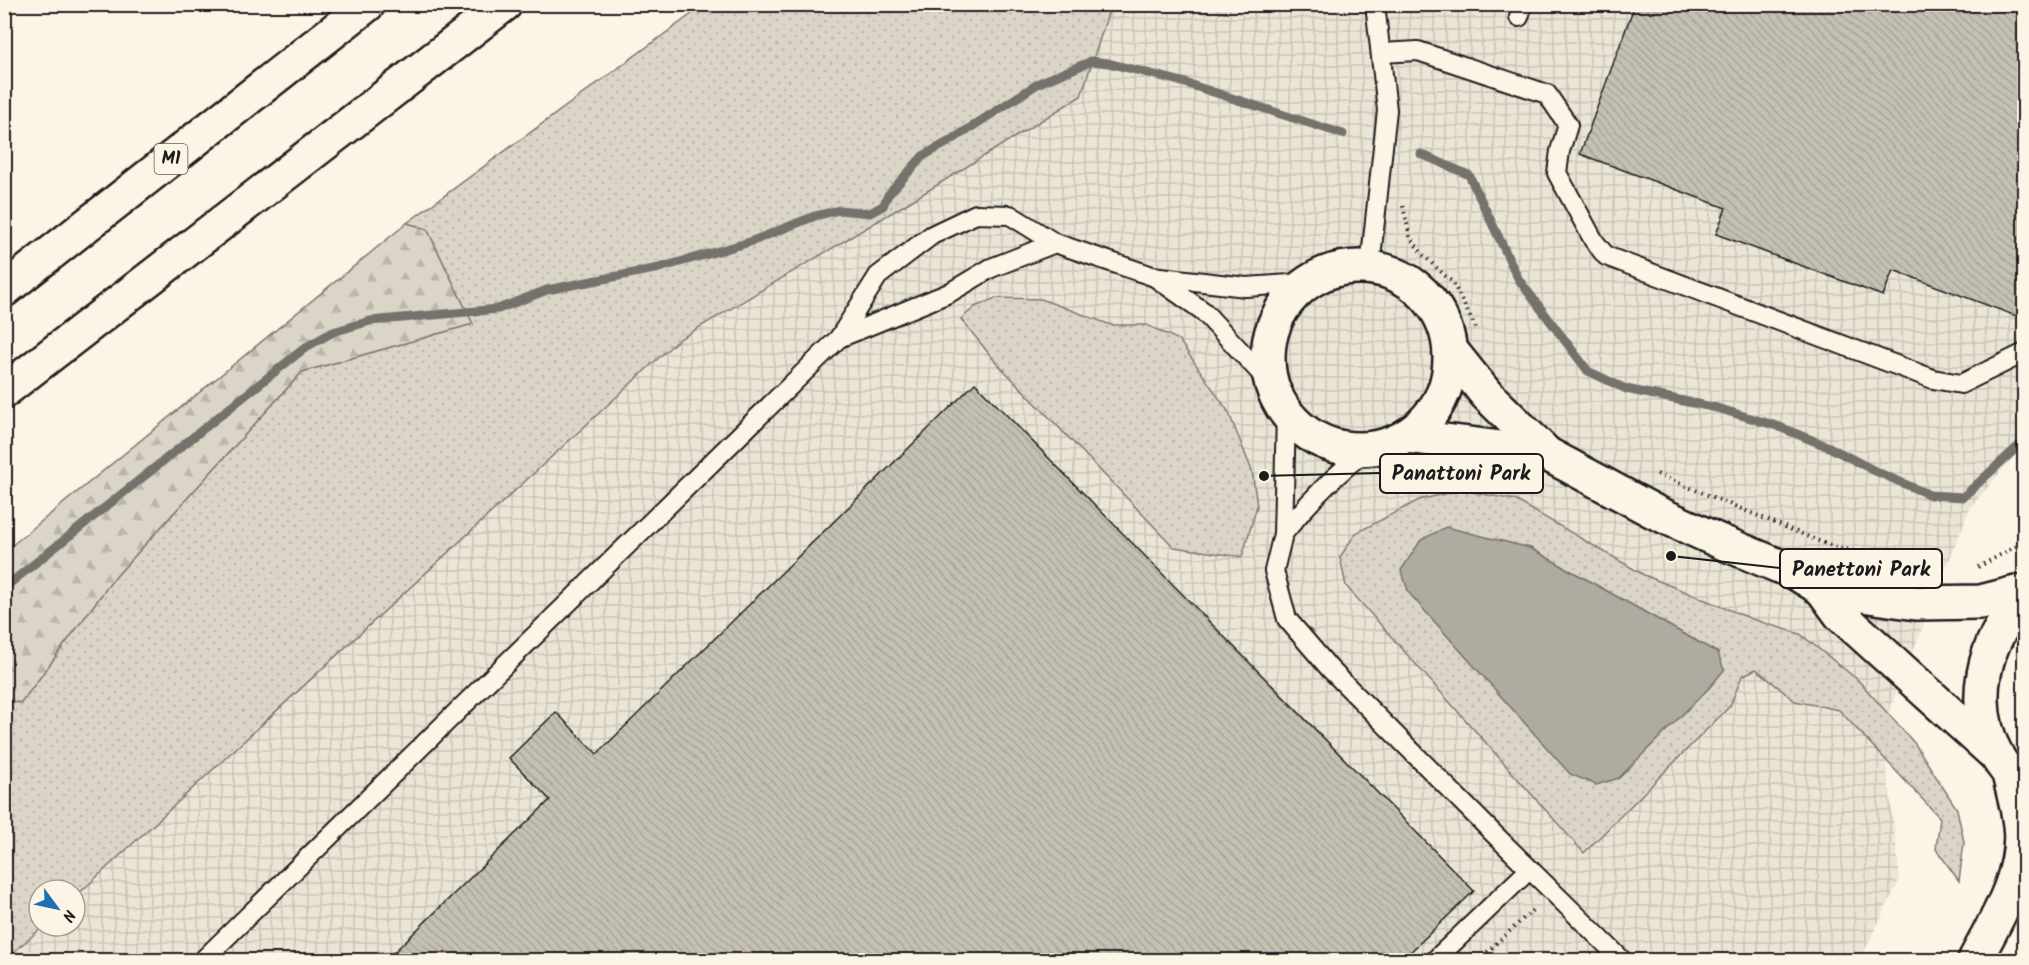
<svg xmlns="http://www.w3.org/2000/svg" width="2029" height="965" font-family="Kalam,sans-serif">
  <style>
    .industrial { fill: url(#industrial-grid) }
    .grass { fill: url(#grass-dots); stroke: #7c7872; stroke-width: 1.5; fill-rule: evenodd }
    .forest { fill: url(#forest-firs); stroke: #7c7872; stroke-width: 1.5 }
    .water { fill: #b0aba1; stroke: #75726c; stroke-width: 1.5 }
    .lines { fill: none; stroke-linecap: round; stroke-linejoin: round }
    .stream { stroke: #75726c; stroke-width: 9 }
    .building { fill: url(#building-back-hatch); stroke: #1c1c1c; stroke-width: 1.5 }
    .lane-casing { stroke: #1c1c1c; stroke-width: 22 }
    .street-casing { stroke: #1c1c1c; stroke-width: 38 }
    .highway-casing { stroke: #1c1c1c; stroke-width: 38 }
    .path { stroke: #1c1c1c; stroke-width: 4; stroke-dasharray: 1.5 4.5; stroke-linecap: butt }
    .lane { stroke: #fcf5e5; stroke-width: 18 }
    .street { stroke: #fcf5e5; stroke-width: 33 }
    .highway { stroke: #fcf5e5; stroke-width: 33 }
    .labels { text-anchor: middle; dominant-baseline: central; stroke-width: 6; stroke-linejoin: round; paint-order: stroke }
    .shield { fill: #fcf5e5; stroke: #5f5d58; stroke-width: 1.5 }
    .shield-label { font-size: 18px; font-weight: bold; fill: #1c1c1c }
    .leader { fill: none; stroke: #1c1c1c; stroke-width: 2 }
    .callout-dot { fill: #1c1c1c; stroke: #fcf5e5; stroke-width: 2 }
    .callout { fill: #fcf5e5; stroke: #1c1c1c; stroke-width: 2 }
    .callout-label { font-size: 21px; text-anchor: middle; font-weight: bold; fill: #1c1c1c }
  </style>
  <defs>
    <pattern id="industrial-grid" width="8" height="8" patternUnits="userSpaceOnUse" patternTransform="scale(1.5)"><rect width="8" height="8" fill="#ebe5d6"/><path d="M0 4h8M4 0v8" fill="none" stroke="#c9c4b7"/></pattern>
    <pattern id="grass-dots" width="8" height="8" patternUnits="userSpaceOnUse" patternTransform="scale(1.5)"><rect width="8" height="8" fill="#dbd5c8"/><path d="M2 2h.1M6 6h.1" fill="none" stroke="#bbb6ab" stroke-width="1.8" stroke-linecap="round"/></pattern>
    <pattern id="forest-firs" width="22" height="20" patternUnits="userSpaceOnUse" patternTransform="scale(1.5)"><rect width="22" height="20" fill="#dbd5c8"/><path d="M5 1l3.5 6h-7zM16 11l3.5 6h-7z" fill="#bbb6ab"/></pattern>
    <pattern id="building-back-hatch" width="6" height="6" patternUnits="userSpaceOnUse" patternTransform="scale(1.5)"><rect width="6" height="6" fill="#c4c0b3"/><path d="M-1 5l2 2M0 0l6 6M5-1l2 2" fill="none" stroke="#a8a499"/></pattern>
  </defs>
  <rect width="100%" height="100%" fill="#fcf5e5"/>
  <filter id="ink" filterUnits="userSpaceOnUse"><feTurbulence type="fractalNoise" baseFrequency=".0167" numOctaves="2"/><feDisplacementMap in="SourceGraphic" scale="12" xChannelSelector="R" yChannelSelector="G"/><feConvolveMatrix kernelMatrix="1 2 1 2 8 2 1 2 1" color-interpolation-filters="sRGB"/></filter>
  <g filter="url(#ink)">
    <polygon class="industrial" points="1111,5 2024,5 2024,444 1970,508 1882,729 1900,879 1860,960 6,960 44,926 75,926 75,897 678,340 903,206 1081,96"/>
    <g class="grass">
      <polygon points="704,5 1111,5 1081,96 903,206 678,340 75,897 75,890 39,890 39,926 44,926 4,960 4,701 21,703 111,582 302,372 473,324 427,229 407,223"/>
      <polygon points="996,298 1041,299 1111,325 1147,325 1179,340 1228,411 1252,471 1257,506 1242,557 1174,547 994,360 961,319 975,307"/>
      <path d="M1461,490l54,10 129,75 108,44 48,15 58,46 57,64 42,65 7,33 -5,39 -23,-32 4,-31 -101,-108 -44,-9 -39,-32 -14,7 -12,30 -146,147 -238,-267 -6,-29 16,-24 63,-33zM1530,548l188,105 -122,132z"/>
    </g>
    <polygon class="forest" points="407,223 427,229 473,324 302,372 111,582 21,703 5,700 5,551"/>
    <polygon class="water" points="1446,527 1530,548 1718,653 1724,670 1710,687 1619,778 1596,785 1570,774 1409,593 1401,570 1421,540"/>
    <g class="lines">
      <g class="stream">
        <polyline points="1421,154 1469,175 1519,280 1588,371 1626,389 1717,408 1777,426 1829,447 1875,471 1930,495 1963,497 2024,441"/>
        <polyline points="4,588 306,347 333,332 370,321 498,309 547,290 659,268 750,242 815,216 839,210 870,213 883,206 888,195 923,156 950,141 1039,83 1092,61 1108,63 1179,81 1343,134"/>
      </g>
    </g>
    <g class="building">
      <polygon points="1635,4 2024,4 2024,319 1893,270 1883,296 1716,234 1726,208 1580,154"/>
      <polygon points="975,383 1474,891 1402,960 386,960 550,800 509,758 556,712 597,754"/>
    </g>
    <g class="lines">
      <g class="lane-casing">
        <g id="lane">
          <polyline points="1519,17 1523,4"/>
          <polyline points="1381,53 1418,51 1547,94 1568,125 1560,151 1557,173 1594,241 1606,256 1933,379 1961,384 2024,353"/>
          <polyline points="1370,267 1387,110 1375,4"/>
          <polyline points="1156,278 1203,311 1271,384"/>
          <polyline points="839,338 949,293 991,268 1055,243"/>
          <polyline points="1286,414 1283,534 1274,571 1287,619 1330,669 1493,833 1622,960"/>
          <path d="M1283,534c26,-33 52,-60 85,-85"/>
          <polyline points="203,960 839,338 878,276 932,235 976,214 1010,215 1055,243 1152,276 1246,287 1306,283"/>
          <polyline points="1435,960 1530,869"/>
        </g>
      </g>
      <g class="street-casing">
        <g id="street">
          <circle cx="1359" cy="358" r="91"/>
          <polyline points="1450,349 1486,394 1547,454 1655,512 1719,541 1796,573 1822,589 1841,615 1997,756"/>
          <polyline points="1406,436 1547,454"/>
          <polyline points="1822,589 1916,603 1981,602 2024,591"/>
        </g>
      </g>
      <g class="highway-casing">
        <g id="highway">
          <polyline points="4,290 368,4"/>
          <polyline points="4,391 505,4"/>
          <path d="M2024,600c-42,40 -56,105 -26,158 7,12 17,22 26,32"/>
          <path d="M1975,960c21,-40 51,-87 45,-135 -2,-17 -7,-34 -11,-51"/>
        </g>
      </g>
      <g class="path">
        <polyline points="1403,206 1410,237 1423,255 1453,283 1476,328"/>
        <polyline points="1657,474 1826,544 1924,569"/>
        <polyline points="1978,567 2024,542"/>
        <polyline points="1487,952 1535,908"/>
      </g>
      <use href="#lane" class="lane"/>
      <use href="#street" class="street"/>
      <use href="#highway" class="highway"/>
    </g>
  </g>
  <g class="labels">
    <rect class="shield" x="154.5" y="144" width="33" height="30" rx="4.5"/>
    <g class="shield-label">
      <text x="171" y="159">M1</text>
    </g>
  </g>
  <path class="leader" d="M1264 476L1380 473M1671 556L1780 568"/>
  <g class="callout-dot">
    <circle cx="1264" cy="476" r="6"/>
    <circle cx="1671" cy="556" r="6"/>
  </g>
  <g class="callout">
    <rect x="1380" y="454" width="163" height="39" rx="6"/>
    <rect x="1780" y="549" width="162" height="39" rx="6"/>
  </g>
  <g class="callout-label">
    <text x="1461" y="480">Panattoni Park</text>
    <text x="1861" y="576">Panettoni Park</text>
  </g>
  <rect width="2029" height="965" fill="none" stroke="#fcf5e5" stroke-width="24"/>
  <rect x="12" y="12" width="2005" height="941" fill="none" stroke="#1c1c1c" stroke-width="2" filter="url(#ink)"/>
  <g transform="translate(57 908) rotate(123)"><circle r="28" fill="#fcf5e5" stroke="#a29e95" stroke-width="1.5"/>
  <path d="M0-4.5L10 22L0 15L-10 22Z" fill="#1f6fb2"/>
  <text y="-9" font-size="16" font-weight="bold" text-anchor="middle" fill="#1c1c1c">N</text>
  </g>
</svg>
